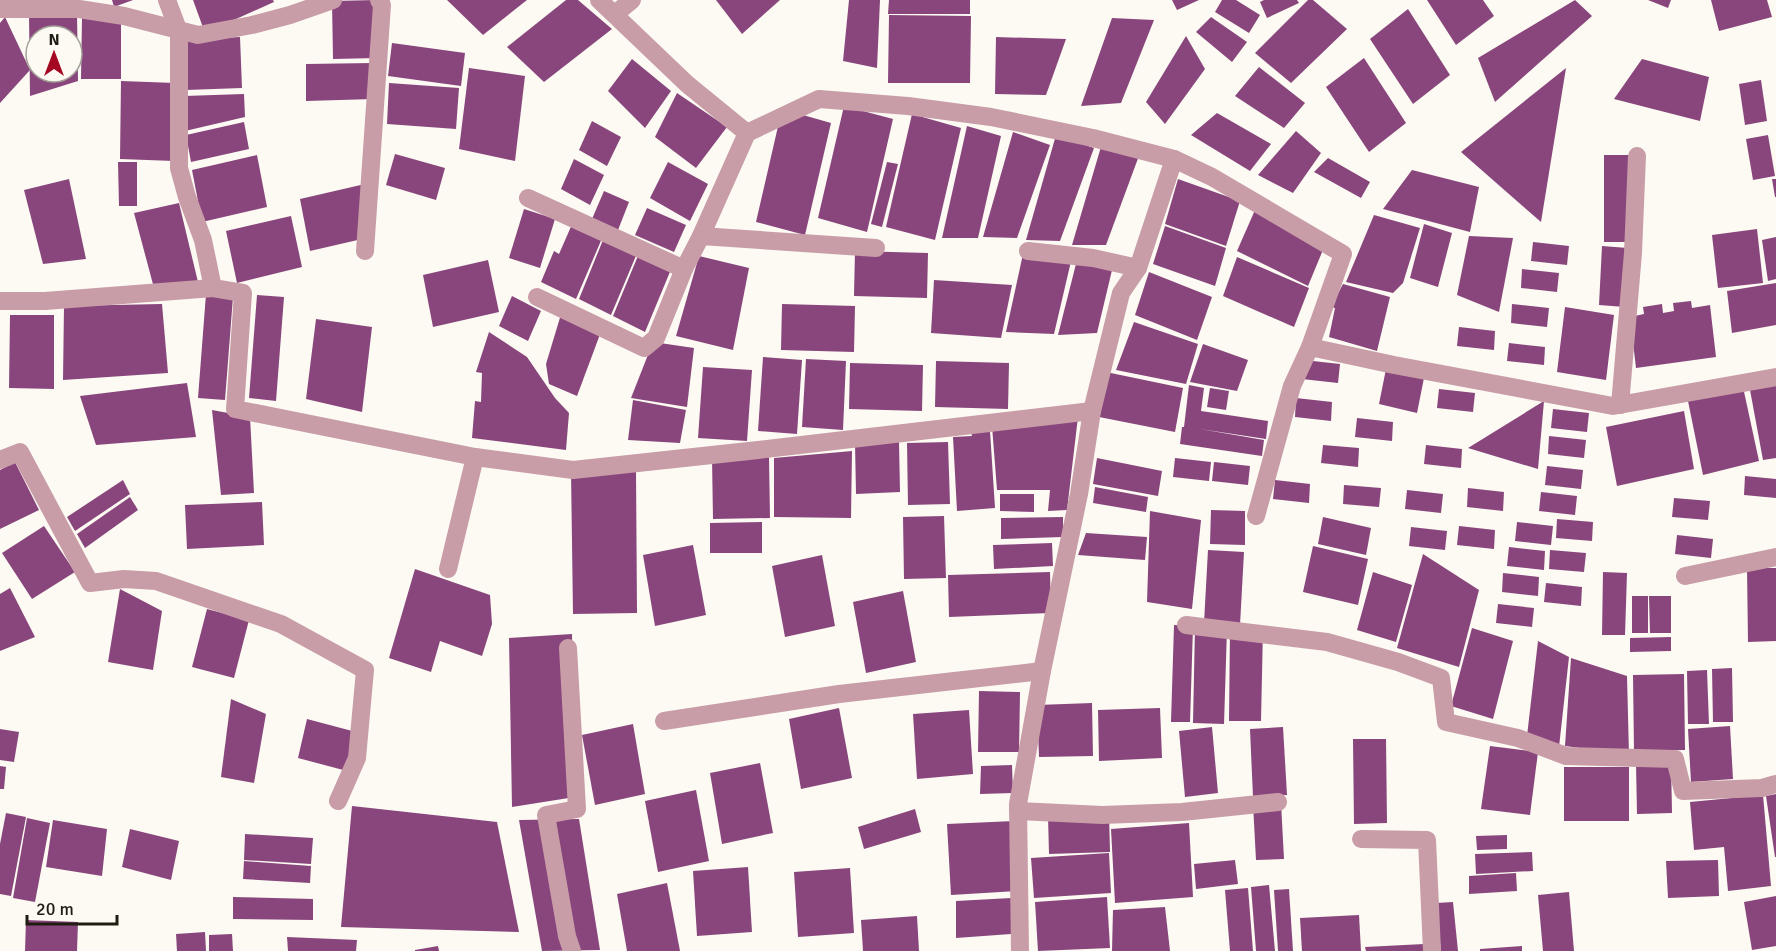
<svg xmlns="http://www.w3.org/2000/svg" width="1776" height="951" font-family="Signika,sans-serif">
  <style>
    .building { fill: #89467c; fill-rule: evenodd }
    .lines { fill: none; stroke-linecap: round; stroke-linejoin: round }
    .minor { stroke: #c89da7; stroke-width: 18 }
  </style>
  <rect width="100%" height="100%" fill="#fcfaf3"/>
  <g class="building">
    <polygon points="112,0 133,0 114,7"/>
    <polygon points="193,0 273,0 274,2 205,33"/>
    <polygon points="376,0 377,58 333,59 332,1"/>
    <polygon points="447,0 527,0 483,35"/>
    <polygon points="566,0 578,0 612,29 544,82 507,47"/>
    <polygon points="716,0 780,0 742,34"/>
    <polygon points="849,0 880,0 877,68 843,61"/>
    <polygon points="889,0 970,0 970,14 888,14"/>
    <polygon points="1172,0 1199,0 1177,10"/>
    <polygon points="1222,0 1236,0 1260,15 1249,33 1215,12"/>
    <polygon points="1264,0 1297,0 1299,3 1267,18 1260,2"/>
    <polygon points="1308,0 1313,0 1347,29 1291,83 1255,53"/>
    <polygon points="1427,0 1483,0 1494,16 1456,45"/>
    <polygon points="1575,0 1592,16 1495,102 1478,58"/>
    <polygon points="1648,0 1671,0 1668,8"/>
    <polygon points="1711,0 1767,0 1772,17 1719,31"/>
    <polygon points="1408,9 1450,75 1413,104 1370,39"/>
    <path d="M77,13l1,68 -48,15 -1,-82zM36,36h36v36h-36z"/>
    <polygon points="889,15 971,16 970,83 888,83"/>
    <polygon points="5,17 30,70 0,103 0,23"/>
    <polygon points="1211,17 1247,42 1232,62 1196,32"/>
    <polygon points="82,18 121,18 121,79 81,79"/>
    <polygon points="1112,18 1154,20 1121,103 1081,106"/>
    <polygon points="1186,36 1205,69 1165,124 1146,102"/>
    <polygon points="240,37 242,88 186,90 184,40"/>
    <polygon points="996,37 1066,39 1046,95 995,94"/>
    <polygon points="392,43 465,53 461,86 388,76"/>
    <polygon points="1364,58 1406,123 1369,152 1326,87"/>
    <polygon points="632,59 671,91 645,128 608,91"/>
    <polygon points="1642,59 1709,77 1700,121 1614,99"/>
    <polygon points="373,63 373,99 306,101 306,64"/>
    <polygon points="1259,67 1305,103 1284,128 1235,96"/>
    <polygon points="469,68 525,76 515,161 459,149"/>
    <polygon points="1566,68 1541,222 1461,152"/>
    <polygon points="1761,80 1767,121 1745,125 1739,84"/>
    <polygon points="121,81 175,83 174,161 120,159"/>
    <polygon points="389,83 459,88 456,129 387,124"/>
    <polygon points="677,93 727,127 696,168 655,137"/>
    <polygon points="244,94 245,117 185,131 184,96"/>
    <polygon points="844,106 893,119 867,232 818,218"/>
    <polygon points="782,109 831,123 805,235 756,222"/>
    <polygon points="1217,113 1271,144 1250,171 1191,135"/>
    <polygon points="912,114 961,128 935,240 886,227"/>
    <polygon points="592,121 621,137 607,166 579,150"/>
    <polygon points="244,122 249,149 191,162 186,135"/>
    <polygon points="967,126 1001,136 978,238 942,238"/>
    <polygon points="1296,131 1321,153 1293,193 1258,175"/>
    <polygon points="1013,132 1050,145 1017,238 983,237"/>
    <polygon points="1056,135 1094,148 1060,241 1026,240"/>
    <polygon points="1768,135 1775,176 1753,180 1746,139"/>
    <polygon points="1103,140 1140,153 1106,245 1072,245"/>
    <polygon points="395,154 445,168 436,200 386,185"/>
    <polygon points="257,155 267,207 202,222 192,170"/>
    <polygon points="1604,155 1635,155 1636,242 1604,242"/>
    <polygon points="1328,158 1370,182 1361,198 1314,172"/>
    <polygon points="574,159 604,175 590,205 561,189"/>
    <polygon points="118,162 137,162 137,206 119,206"/>
    <polygon points="668,162 708,184 690,221 650,198"/>
    <polygon points="887,162 898,164 882,227 871,224"/>
    <polygon points="1412,170 1479,187 1470,232 1383,209"/>
    <polygon points="69,179 86,259 43,264 24,190"/>
    <polygon points="1178,179 1240,201 1226,246 1165,224"/>
    <polygon points="1772,179 1776,179 1776,197 1775,197"/>
    <polygon points="365,184 375,236 310,251 300,199"/>
    <polygon points="604,191 629,202 618,230 592,219"/>
    <polygon points="179,203 198,282 154,288 134,213"/>
    <polygon points="647,208 686,225 674,252 635,235"/>
    <polygon points="524,209 555,219 540,268 509,258"/>
    <polygon points="1255,210 1325,245 1308,286 1237,251"/>
    <polygon points="1374,215 1420,228 1403,283 1393,293 1346,282"/>
    <polygon points="291,216 302,267 237,283 226,231"/>
    <polygon points="573,222 603,236 576,299 541,282 554,251 559,254"/>
    <polygon points="1424,224 1452,233 1438,287 1410,278"/>
    <polygon points="1165,226 1226,248 1215,286 1153,264"/>
    <polygon points="1757,229 1763,283 1718,288 1712,235"/>
    <polygon points="605,235 638,251 611,315 579,299"/>
    <polygon points="1469,236 1513,238 1499,312 1457,295"/>
    <polygon points="1776,237 1776,279 1768,281 1762,240"/>
    <polygon points="1533,242 1569,246 1567,265 1531,261"/>
    <polygon points="1602,246 1628,248 1625,307 1599,305"/>
    <polygon points="640,251 672,267 645,332 613,316"/>
    <polygon points="855,251 928,253 927,298 854,296"/>
    <polygon points="1023,254 1072,257 1054,334 1006,332"/>
    <polygon points="699,256 749,268 733,350 676,336"/>
    <polygon points="1078,256 1113,266 1097,333 1058,335"/>
    <polygon points="1237,257 1309,288 1294,327 1223,296"/>
    <polygon points="488,260 499,312 433,327 423,275"/>
    <polygon points="1522,269 1559,273 1557,292 1521,288"/>
    <polygon points="1149,272 1212,297 1197,340 1135,315"/>
    <polygon points="934,280 1012,285 1001,338 931,333"/>
    <polygon points="1776,283 1776,325 1732,333 1727,291"/>
    <polygon points="1343,284 1390,297 1377,351 1329,337 1335,308 1331,307"/>
    <polygon points="206,294 233,297 225,400 198,398"/>
    <polygon points="257,295 284,297 276,401 249,398"/>
    <polygon points="512,296 541,311 528,341 499,326"/>
    <polygon points="1691,301 1692,308 1710,305 1716,357 1636,368 1630,317 1644,314 1643,307 1662,304 1663,313 1674,311 1673,303"/>
    <polygon points="162,304 168,373 63,380 64,306"/>
    <polygon points="782,304 855,306 854,352 781,350"/>
    <polygon points="1512,304 1549,308 1547,327 1511,323"/>
    <polygon points="1565,307 1614,315 1606,380 1557,372"/>
    <polygon points="562,311 602,329 577,396 549,384 546,364"/>
    <polygon points="10,315 54,315 54,389 9,388"/>
    <polygon points="316,319 372,327 362,412 306,399"/>
    <polygon points="1134,322 1198,344 1186,384 1116,370"/>
    <polygon points="1459,327 1495,331 1494,350 1457,346"/>
    <polygon points="489,332 527,357 555,398 569,413 566,450 472,438 475,401 481,402 482,373 476,372"/>
    <polygon points="653,342 694,348 687,407 631,398"/>
    <polygon points="1509,343 1545,347 1544,365 1507,361"/>
    <polygon points="1203,344 1248,360 1237,391 1190,382"/>
    <polygon points="763,357 802,360 797,434 758,431"/>
    <polygon points="806,359 846,361 843,430 802,427"/>
    <polygon points="1304,360 1340,364 1338,383 1302,379"/>
    <polygon points="936,361 1009,363 1008,409 935,407"/>
    <polygon points="850,363 923,365 922,411 849,409"/>
    <polygon points="1387,364 1425,373 1417,413 1379,404"/>
    <polygon points="703,367 752,370 747,441 698,438"/>
    <polygon points="1106,372 1183,388 1175,432 1099,417"/>
    <polygon points="187,383 196,437 96,445 80,396"/>
    <polygon points="1776,384 1776,458 1763,460 1750,390"/>
    <polygon points="1189,385 1204,388 1201,411 1268,421 1266,439 1200,429 1264,440 1262,456 1180,444 1182,427 1184,427"/>
    <polygon points="1743,387 1759,461 1703,475 1688,401"/>
    <polygon points="1210,388 1229,391 1226,410 1207,407"/>
    <polygon points="1439,389 1475,393 1473,412 1437,408"/>
    <polygon points="1296,398 1332,402 1331,421 1295,417"/>
    <polygon points="633,400 686,410 680,443 628,440"/>
    <polygon points="1544,401 1538,469 1468,448"/>
    <polygon points="1553,409 1589,413 1587,432 1551,428"/>
    <polygon points="212,410 250,417 254,493 221,495"/>
    <polygon points="1684,411 1694,469 1617,486 1606,427"/>
    <polygon points="1078,417 1067,510 1048,511 1050,490 997,490 992,426"/>
    <polygon points="1357,418 1393,422 1392,441 1355,437"/>
    <polygon points="990,431 995,508 957,511 953,437 972,436 971,432"/>
    <polygon points="1549,436 1586,440 1584,458 1548,454"/>
    <polygon points="899,442 900,492 856,494 855,443"/>
    <polygon points="948,442 950,504 908,505 907,443"/>
    <polygon points="1323,445 1359,448 1358,467 1321,463"/>
    <polygon points="1426,445 1462,449 1461,468 1424,464"/>
    <polygon points="852,451 851,518 774,517 774,458"/>
    <polygon points="769,457 770,518 713,519 712,458"/>
    <polygon points="1097,458 1162,471 1158,496 1093,484"/>
    <polygon points="1175,458 1211,462 1209,481 1173,477"/>
    <polygon points="15,462 39,510 0,529 0,470"/>
    <polygon points="1214,462 1250,466 1248,485 1212,481"/>
    <polygon points="1547,466 1583,470 1581,489 1545,485"/>
    <polygon points="636,470 637,613 573,614 571,471"/>
    <polygon points="1745,476 1776,479 1776,498 1744,495"/>
    <polygon points="123,480 130,494 75,531 67,517"/>
    <polygon points="1275,480 1310,484 1309,503 1273,499"/>
    <polygon points="1344,485 1381,488 1379,507 1343,504"/>
    <polygon points="1095,487 1148,497 1146,512 1093,503"/>
    <polygon points="1468,488 1504,492 1503,511 1467,507"/>
    <polygon points="1407,490 1443,494 1441,513 1405,509"/>
    <polygon points="1541,492 1577,496 1575,515 1539,511"/>
    <polygon points="1000,494 1034,494 1034,512 1000,511"/>
    <polygon points="130,497 138,510 85,548 77,534"/>
    <polygon points="1674,498 1710,501 1708,520 1672,517"/>
    <polygon points="262,502 264,545 187,549 185,505"/>
    <polygon points="1211,510 1245,511 1245,545 1210,544"/>
    <polygon points="1150,511 1201,520 1192,609 1147,602"/>
    <polygon points="944,516 946,578 904,579 903,517"/>
    <polygon points="1063,517 1063,537 1001,539 1001,518"/>
    <polygon points="1323,517 1371,528 1366,555 1318,544"/>
    <polygon points="1557,519 1593,522 1592,541 1556,538"/>
    <polygon points="762,522 762,553 710,553 710,523"/>
    <polygon points="1517,522 1553,526 1551,545 1515,541"/>
    <polygon points="44,526 75,572 32,599 2,553"/>
    <polygon points="1459,526 1495,530 1494,549 1457,545"/>
    <polygon points="1411,527 1447,531 1445,550 1409,546"/>
    <polygon points="1086,533 1147,537 1145,560 1078,555"/>
    <polygon points="1677,535 1713,539 1711,558 1675,554"/>
    <polygon points="1052,543 1053,566 994,569 993,545"/>
    <polygon points="693,545 706,615 655,626 643,555"/>
    <polygon points="1313,546 1368,559 1358,605 1303,592"/>
    <polygon points="1509,547 1545,551 1544,570 1507,566"/>
    <polygon points="1208,550 1244,552 1240,625 1204,623"/>
    <polygon points="1550,550 1586,553 1584,572 1549,569"/>
    <polygon points="1423,554 1479,590 1459,667 1397,648"/>
    <polygon points="822,555 835,626 785,637 772,566"/>
    <polygon points="1747,568 1776,568 1776,641 1748,642"/>
    <polygon points="415,569 490,595 492,624 482,656 440,641 431,672 389,658"/>
    <polygon points="1050,572 1051,613 949,617 948,575"/>
    <polygon points="1373,572 1412,585 1396,642 1357,630"/>
    <polygon points="1603,572 1627,573 1625,635 1602,635"/>
    <polygon points="1503,573 1539,577 1538,596 1502,592"/>
    <polygon points="1546,583 1582,587 1581,606 1544,602"/>
    <polygon points="10,588 35,637 0,651 0,594"/>
    <polygon points="120,589 162,611 153,670 108,662"/>
    <polygon points="903,591 916,662 866,673 853,602"/>
    <rect x="1632" y="596" width="16" height="37"/>
    <polygon points="1649,596 1671,596 1671,633 1650,633"/>
    <polygon points="1498,604 1534,608 1532,627 1496,623"/>
    <polygon points="207,609 249,620 234,678 192,667"/>
    <polygon points="1174,625 1193,626 1190,722 1171,722"/>
    <polygon points="1195,627 1227,628 1224,724 1193,723"/>
    <polygon points="1230,628 1263,628 1261,721 1229,721"/>
    <polygon points="1472,628 1513,641 1493,719 1451,706"/>
    <polygon points="572,634 575,797 512,807 509,638"/>
    <polygon points="1671,637 1671,651 1630,652 1630,638"/>
    <polygon points="1538,641 1569,657 1559,747 1527,736"/>
    <polygon points="1571,658 1627,676 1629,755 1565,746"/>
    <polygon points="1732,668 1733,722 1713,722 1712,669"/>
    <polygon points="1707,670 1709,724 1688,724 1687,671"/>
    <polygon points="1684,674 1685,750 1634,751 1633,675"/>
    <polygon points="979,691 1020,692 1019,752 978,752"/>
    <polygon points="231,699 266,714 254,783 221,777"/>
    <polygon points="1092,703 1093,756 1039,757 1037,705"/>
    <polygon points="839,708 852,778 801,789 789,719"/>
    <polygon points="1160,708 1162,758 1099,761 1098,710"/>
    <polygon points="969,710 973,774 917,779 913,714"/>
    <polygon points="307,719 356,732 347,771 298,758"/>
    <polygon points="633,724 645,794 595,805 582,735"/>
    <polygon points="1730,726 1733,779 1691,782 1688,729"/>
    <polygon points="1212,727 1218,793 1185,797 1179,731"/>
    <polygon points="1283,727 1287,795 1253,797 1250,729"/>
    <polygon points="0,729 19,732 14,762 0,760"/>
    <polygon points="1353,739 1386,739 1387,823 1354,824"/>
    <polygon points="1490,746 1538,752 1530,815 1481,809"/>
    <polygon points="1671,762 1672,813 1637,814 1636,763"/>
    <polygon points="760,763 773,833 722,844 710,773"/>
    <polygon points="1012,765 1013,793 980,794 981,766"/>
    <polygon points="0,766 6,767 4,789 0,789"/>
    <rect x="1564" y="767" width="65" height="54"/>
    <polygon points="696,790 709,861 658,872 645,801"/>
    <polygon points="1776,794 1776,857 1775,857 1766,796"/>
    <polygon points="1763,795 1771,886 1728,891 1724,847 1694,850 1690,802"/>
    <polygon points="1281,803 1284,859 1256,860 1253,804"/>
    <polygon points="352,806 497,822 519,932 341,927"/>
    <polygon points="915,809 921,832 864,849 858,827"/>
    <polygon points="6,813 26,817 11,896 0,894 0,844"/>
    <polygon points="1109,814 1110,852 1049,854 1048,816"/>
    <polygon points="27,818 50,823 35,902 13,898"/>
    <polygon points="579,819 600,950 542,951 519,820"/>
    <polygon points="53,820 107,829 102,876 46,867"/>
    <polygon points="1014,821 1017,891 951,895 947,824"/>
    <polygon points="1189,823 1193,897 1115,903 1111,829"/>
    <polygon points="130,829 179,841 171,880 122,867"/>
    <polygon points="245,834 313,838 311,864 244,860"/>
    <polygon points="1507,835 1507,849 1477,850 1476,836"/>
    <polygon points="1532,852 1533,871 1476,874 1475,854"/>
    <polygon points="1109,853 1111,893 1034,898 1031,858"/>
    <polygon points="1235,860 1238,884 1196,889 1194,864"/>
    <polygon points="1718,860 1719,896 1668,898 1666,861"/>
    <polygon points="244,861 311,866 310,883 243,879"/>
    <polygon points="748,867 752,932 697,936 693,871"/>
    <polygon points="850,868 854,933 798,937 794,872"/>
    <polygon points="1516,873 1517,891 1469,894 1469,876"/>
    <polygon points="667,883 680,951 627,951 617,894"/>
    <polygon points="1269,885 1275,951 1256,951 1251,887"/>
    <polygon points="1248,888 1253,951 1230,951 1225,890"/>
    <polygon points="1289,889 1293,951 1278,951 1274,890"/>
    <polygon points="1569,892 1574,951 1543,951 1538,895"/>
    <polygon points="1776,896 1776,946 1752,950 1744,902"/>
    <polygon points="233,897 313,899 313,920 233,919"/>
    <polygon points="1107,897 1110,948 1038,951 1035,902"/>
    <polygon points="1011,898 1011,934 956,938 956,901"/>
    <polygon points="1453,902 1458,951 1441,951 1436,903"/>
    <polygon points="1165,907 1170,951 1112,951 1113,910"/>
    <polygon points="1359,915 1361,951 1302,951 1300,918"/>
    <polygon points="917,916 919,951 863,951 861,920"/>
    <polygon points="26,920 78,922 77,951 25,951"/>
    <polygon points="205,932 206,951 177,951 176,934"/>
    <polygon points="232,934 233,951 209,951 209,935"/>
    <polygon points="287,937 357,940 356,951 288,951"/>
    <polygon points="1424,944 1424,951 1366,951 1365,947"/>
    <polygon points="438,946 439,951 415,951 415,950"/>
    <polygon points="1522,946 1522,951 1480,951 1480,949"/>
  </g>
  <g class="lines">
    <g class="minor">
      <polyline points="167,0 179,32 179,168 187,197 203,240 213,288 243,293 235,409 475,457 573,470 758,450 1092,411"/>
      <polyline points="599,0 687,84 747,133"/>
      <polyline points="0,9 79,9 124,16 198,35 252,25 290,15 333,0"/>
      <polyline points="615,14 632,0"/>
      <polyline points="528,198 684,269 701,236 876,248"/>
      <polyline points="701,236 747,133 819,99 908,106 991,117 1093,138 1174,159 1212,177 1343,254 1310,347 1394,365 1613,406 1776,377"/>
      <polyline points="365,251 382,5 379,0"/>
      <polyline points="1028,251 1093,258 1138,268"/>
      <polyline points="537,297 644,348 656,338 684,269"/>
      <polyline points="0,301 45,301 213,288"/>
      <polyline points="1620,405 1633,253 1637,156"/>
      <polyline points="0,460 20,452 90,583 124,579 156,581 281,624 365,670 357,758 338,801"/>
      <polyline points="1256,516 1292,386 1310,347"/>
      <polyline points="448,569 475,457"/>
      <polyline points="1685,576 1776,557"/>
      <polyline points="1186,625 1327,642 1398,662 1441,678 1446,722 1518,738 1566,756 1675,759 1683,791 1762,788 1776,784"/>
      <polyline points="568,648 577,809 546,815 567,936 572,951"/>
      <polyline points="664,721 839,694 1042,671"/>
      <polyline points="1018,811 1102,815 1182,812 1278,802"/>
      <polyline points="1361,839 1427,840 1432,951"/>
      <polyline points="1020,951 1018,804 1042,671 1079,494 1092,411 1121,293 1138,268 1174,159"/>
    </g>
  </g>
  <g transform="translate(54 54)"><circle r="28" fill="#fcfaf3" stroke="#a4a199" stroke-width="1.5"/>
  <path d="M0-4.5L10 22L0 15L-10 22Z" fill="#a40823"/>
  <text y="-9" font-size="16" font-weight="bold" text-anchor="middle" fill="#211c11">N</text>
  </g>
  <path d="M27 915v9h90v-9" fill="none" stroke="#211c11" stroke-width="3"/>
  <text x="36" y="915" font-size="18" fill="#211c11" stroke="#fcfaf3" stroke-width="4.5" paint-order="stroke">20 m</text>
</svg>
